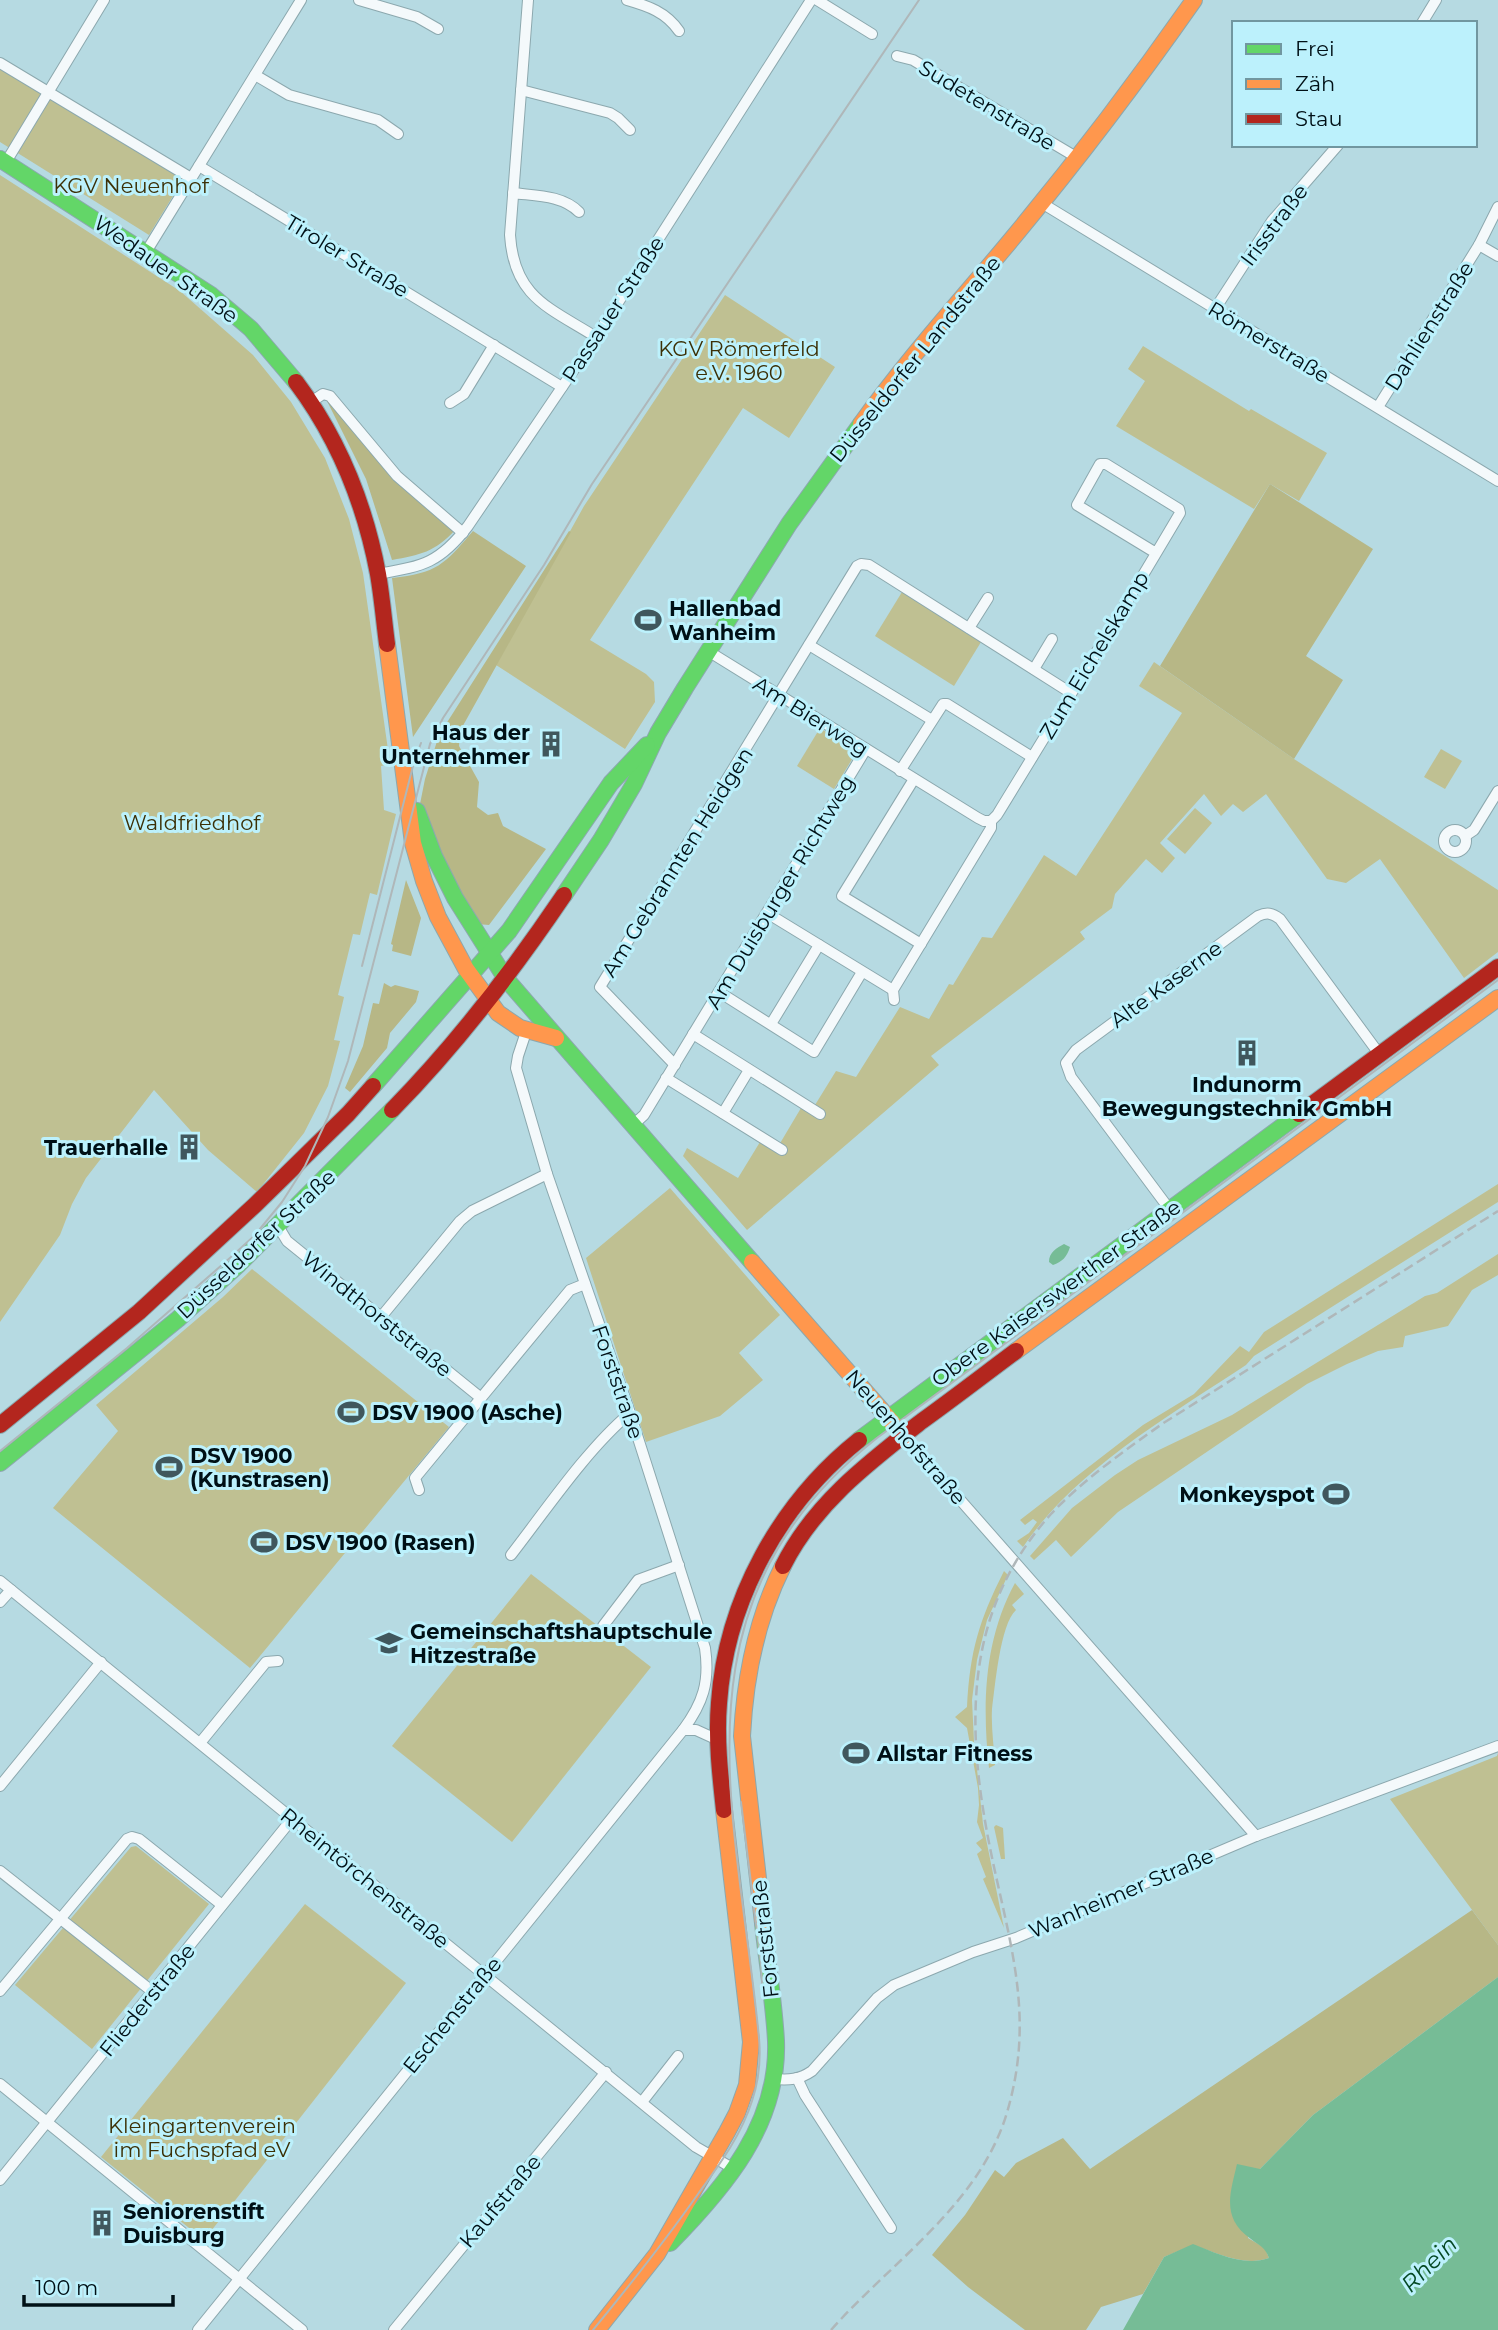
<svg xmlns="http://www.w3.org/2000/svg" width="1498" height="2330" font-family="Montserrat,sans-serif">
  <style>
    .green { fill: #bfc092 }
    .forest { fill: #b7b786 }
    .water { fill: #76bc96 }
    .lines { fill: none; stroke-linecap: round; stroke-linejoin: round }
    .street-casing { stroke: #8ca8ae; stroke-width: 12 }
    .fast-casing { stroke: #8ca8ae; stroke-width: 18 }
    .slow-casing { stroke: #8ca8ae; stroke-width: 18 }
    .jam-casing { stroke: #8ca8ae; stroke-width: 18 }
    .street { stroke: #f4f9fb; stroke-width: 10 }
    .fast { stroke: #63d668; stroke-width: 16 }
    .slow { stroke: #ff974d; stroke-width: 16 }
    .jam { stroke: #b3261e; stroke-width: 16 }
    .tram { stroke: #afb7b9; stroke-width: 2 }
    .rail { stroke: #afb7b9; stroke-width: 2.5; stroke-dasharray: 10 5; stroke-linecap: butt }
    .labels { text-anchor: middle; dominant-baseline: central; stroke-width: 6; stroke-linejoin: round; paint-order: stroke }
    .street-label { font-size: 21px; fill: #001016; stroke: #bcf1fc }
    .park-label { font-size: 21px; fill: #3c3006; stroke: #bcf1fc }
    .poi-label { font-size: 21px; font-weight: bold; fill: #001016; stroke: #bcf1fc; text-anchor: start }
    .water-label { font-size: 23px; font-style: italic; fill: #054924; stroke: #bcf1fc }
  </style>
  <rect width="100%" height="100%" fill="#b6dae2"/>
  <g class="green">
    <polygon points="0,68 184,178 149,235 0,142"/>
    <polygon points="0,175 180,291 253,355 291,402 325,458 349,519 363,573 390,764 381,766 384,810 396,814 377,895 370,893 360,935 353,934 338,995 344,997 334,1040 340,1041 328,1086 304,1133 257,1192 208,1150 154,1090 86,1178 72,1204 60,1235 0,1322"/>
    <polygon points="725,295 835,367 789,438 743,408 590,640 646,674 654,682 655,702 625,749 496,665 584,506"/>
    <polygon points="1143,346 1249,411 1251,409 1327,453 1299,501 1270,484 1254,509 1116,426 1145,381 1128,369"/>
    <polygon points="902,592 981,642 954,686 875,636"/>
    <polygon points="1154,662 1294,759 1498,890 1498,952 1464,978 1380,859 1346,883 1327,879 1266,794 1243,812 1233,804 1221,816 1204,794 1160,843 1175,858 1162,873 1146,859 1115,894 1112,908 1080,932 1085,939 931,1056 939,1065 747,1230 683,1156 687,1148 738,1178 760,1142 779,1145 801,1108 815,1105 836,1071 856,1077 900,1007 929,1019 949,984 953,985 982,937 992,938 1044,855 1076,876 1182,713 1139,686"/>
    <polygon points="820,728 854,749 854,756 834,789 797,766"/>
    <polygon points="1441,749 1462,761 1445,789 1424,777"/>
    <polygon points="1195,808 1212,823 1185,854 1167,839"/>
    <path d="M1498,1184v18l-244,154 -8,9c-77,51 -170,104 -223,182l-6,-6 12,-8 8,-11 -4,-3 -8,6 -5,-5 123,-95 51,-31 46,-48 9,6 15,-20z"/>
    <polygon points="670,1188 780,1315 739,1353 763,1380 720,1416 646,1442 586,1258"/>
    <polygon points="1498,1254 1498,1275 1472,1290 1448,1326 1405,1336 1403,1347 1378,1351 1347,1364 1307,1384 1118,1512 1071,1557 1056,1540 1034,1560 1030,1556 1072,1508 1115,1475 1138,1460 1232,1415 1425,1296 1437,1293"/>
    <polygon points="252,1269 449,1427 250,1668 53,1508 118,1431 96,1405 223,1297"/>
    <path d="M1004,1571l4,4 -21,45 -10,40 -5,40 2,42 9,82 21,104 -21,-49 3,-2 -9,-23 5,-4 -6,-7 7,-5 -6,-16 2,-17 -1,-17 -11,-60 -12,-11 12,-10c3,-57 12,-86 37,-136z"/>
    <polygon points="531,1574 651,1667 512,1842 392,1746"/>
    <path d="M1015,1583l9,11 -12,11 4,5c-16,14 -21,78 -24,99 -1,18 2,38 3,56l-6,3c-7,-64 -5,-128 26,-185z"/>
    <polygon points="1498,1753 1498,1945 1390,1799 1497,1756"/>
    <polygon points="996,1825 1003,1828 1005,1859 1001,1859 994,1827"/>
    <polygon points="136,1846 209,1904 92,2049 15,1985 131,1847"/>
    <polygon points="305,1904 406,1983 204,2240 101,2157"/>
  </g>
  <g class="forest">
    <path d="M326,399l129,131c-20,22 -35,25 -63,30l-26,-81z"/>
    <polygon points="1270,484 1373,549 1306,656 1343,680 1294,759 1160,666"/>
    <path d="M473,531l53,35 -113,171 -21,-159c45,-5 52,-13 81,-47z"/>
    <polygon points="569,531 571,532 460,731 459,746 479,782 477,807 488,815 498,813 503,826 546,849 489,925 477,924 438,851 420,804 425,779 439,735"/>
    <polygon points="406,880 421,918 411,956 392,951 393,945 391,944"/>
    <polygon points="384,983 391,987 395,985 419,991 416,1002 390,1033 387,1048 350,1092 345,1088 363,1046 373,1003 379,1004"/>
    <path d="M1472,1910l26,35v32l-185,138 -53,54 -12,69 17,10 4,10c-25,9 -52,-5 -76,-13l-29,12 -21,37 -42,13 -15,23h-61l-57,-43 -36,-32 33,-40 30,-45 9,7 12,-14 47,-25 27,31z"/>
  </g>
  <g class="water">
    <path d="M1064,1244l6,3c-3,10 -8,15 -17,18l-4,-3c0,-10 8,-14 15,-18z"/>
    <path d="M1498,1977v353h-375l41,-73 29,-13c23,9 51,23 76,14 -4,-11 -9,-12 -18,-19 -30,-21 -21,-45 -14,-75l23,5 53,-54z"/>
  </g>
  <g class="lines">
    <g class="street-casing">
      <g id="street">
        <polyline points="359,0 417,17 438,29"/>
        <path d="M528,0l-18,235c4,62 38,72 86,102"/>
        <path d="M627,0c21,6 39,12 52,31"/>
        <polyline points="817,0 872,34"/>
        <polyline points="1422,23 1436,0"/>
        <polyline points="897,56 913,60 1076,157"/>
        <polyline points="0,63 191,178"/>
        <polyline points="255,75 289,95 378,120 398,134"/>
        <polyline points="521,90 610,113 618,118 630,130"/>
        <polyline points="6,162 104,0"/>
        <polyline points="199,166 562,387"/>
        <path d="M513,193c23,3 49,2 66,19"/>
        <polyline points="1040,202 1498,481"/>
        <polyline points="1479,245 1498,256"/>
        <polyline points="146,252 301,0"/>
        <polyline points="1215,309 1272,221 1338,145"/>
        <polyline points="311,402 323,394 330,396 397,476 463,533"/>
        <polyline points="450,403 464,394 494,345"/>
        <polyline points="1378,407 1479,245 1498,207"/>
        <path d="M378,574c44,-8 61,-10 90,-48l128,-189 215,-337"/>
        <polyline points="969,628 988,598"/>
        <polyline points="809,645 932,720"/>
        <polyline points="708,651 978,818 984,821 991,821"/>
        <polyline points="1034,669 1052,639"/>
        <polyline points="900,771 943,704 947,704 1032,757"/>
        <polyline points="914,779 842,896 921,944"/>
        <circle cx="1455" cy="841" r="11"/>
        <polyline points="1465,836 1474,830 1498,791"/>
        <polyline points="767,913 893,990"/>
        <polyline points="719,992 814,1052 862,972"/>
        <path d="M894,1000l-1,-10 98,-162v-7l6,-6c61,-100 123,-200 183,-302l-1,-4 -73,-45h-6l-23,41 79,48"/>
        <polyline points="771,1024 819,945"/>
        <polyline points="693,1034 820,1114"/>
        <polyline points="675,1065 600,987 857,566 861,564 869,565 1071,693"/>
        <polyline points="666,1078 782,1150"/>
        <polyline points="723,1113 749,1070"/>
        <polyline points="634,1124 644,1115 866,749"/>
        <path d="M1170,1210l-99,-133 -5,-14 10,-13 182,-134c9,-4 14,-3 22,3l100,136"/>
        <polyline points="278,1226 287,1241 481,1398"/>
        <polyline points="381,1317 460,1221 472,1211 547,1174"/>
        <polyline points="904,1436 1256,1836"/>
        <polyline points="419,1490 415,1478 570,1290 585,1284"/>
        <path d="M511,1555c35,-45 76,-106 119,-142"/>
        <polyline points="0,1581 696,2147 734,2169"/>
        <polyline points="0,1602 11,1590"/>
        <polyline points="603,1626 638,1580 679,1565"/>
        <polyline points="683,1730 696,1730 718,1740"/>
        <polyline points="200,1743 266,1662 278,1661"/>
        <polyline points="0,1786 101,1662"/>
        <polyline points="0,1871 153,1992"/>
        <polyline points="0,1991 127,1839 132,1837 139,1839 222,1905"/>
        <polyline points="797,2078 805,2095 891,2228"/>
        <path d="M774,2079c15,1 25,1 38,-8l65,-73 17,-13 79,-33 43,-14 240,-102 242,-90"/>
        <polyline points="0,2084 302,2330"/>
        <polyline points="642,2102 678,2056"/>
        <polyline points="0,2180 292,1819"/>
        <path d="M198,2330l485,-600c20,-27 27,-48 22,-82l-75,-235 -83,-239 -31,-106 2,-12 8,-24"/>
        <polyline points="394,2330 606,2072"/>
      </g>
    </g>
    <g class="fast-casing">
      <g id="fast">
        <polyline points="0,159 211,295 251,329 296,382"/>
        <polyline points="417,811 434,856 455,898 506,979 752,1262"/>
        <polyline points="564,895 601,840 634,784 658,733 685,688 789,524 861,424"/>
        <polyline points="373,1086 509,931 611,783 647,745"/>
        <polyline points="859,1440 1299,1114"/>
        <polyline points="0,1463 178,1319 239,1264 392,1110"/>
        <path d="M670,2243c55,-56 109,-119 106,-202 -2,-39 -9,-79 -13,-118"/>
      </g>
    </g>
    <g class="slow-casing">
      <g id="slow">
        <path d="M861,424c48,-67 103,-127 155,-190 63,-76 122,-154 178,-234"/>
        <polyline points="387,644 413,843 424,881 438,917 466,969 498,1013 520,1028 556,1038"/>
        <polyline points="752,1262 904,1436"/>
        <polyline points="1016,1351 1498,998"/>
        <path d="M763,1923l-21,-187c3,-60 14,-116 41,-170"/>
        <polyline points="597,2330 657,2254 727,2132 737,2113 747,2085 751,2042 724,1810"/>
      </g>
    </g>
    <g class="jam-casing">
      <g id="jam">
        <path d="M296,382c42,56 69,123 82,192 4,23 6,47 9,70"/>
        <path d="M392,1110c65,-66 120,-138 172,-215"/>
        <polyline points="1299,1114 1498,967"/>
        <polyline points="0,1425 139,1312 255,1205 348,1114 373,1086"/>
        <path d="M783,1566c31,-62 85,-103 139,-145 32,-23 63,-47 94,-70"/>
        <path d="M724,1810c-4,-36 -8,-72 -5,-107 7,-103 61,-200 140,-263"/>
      </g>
    </g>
    <use href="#street" class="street"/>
    <use href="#fast" class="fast"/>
    <use href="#slow" class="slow"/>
    <use href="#jam" class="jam"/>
    <g class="tram">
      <polyline points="362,966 414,762 421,743"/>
      <polyline points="0,1451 127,1348 231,1257 254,1236 282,1202 305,1166 328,1117 348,1061 430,744 443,718 544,565 592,484 919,0"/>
      <polyline points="741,1802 761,1964 763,1996"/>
      <path d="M593,2330c37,-45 72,-89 105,-136 21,-29 43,-58 54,-93 7,-21 9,-41 7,-63 -22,-229 -94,-432 118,-600l621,-458"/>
    </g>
    <path class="rail" d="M831,2330c62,-70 151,-127 177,-221 23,-81 8,-144 -10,-224 -30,-132 -45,-262 53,-371 32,-34 73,-63 111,-90l336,-213"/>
  </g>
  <defs>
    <g id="stadium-bare" transform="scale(2.1)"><path d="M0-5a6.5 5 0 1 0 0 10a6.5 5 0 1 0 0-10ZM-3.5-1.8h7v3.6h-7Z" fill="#40575d" stroke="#bcf1fc" stroke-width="2.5" paint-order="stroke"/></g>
    <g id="building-bare" transform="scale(2.1)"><path d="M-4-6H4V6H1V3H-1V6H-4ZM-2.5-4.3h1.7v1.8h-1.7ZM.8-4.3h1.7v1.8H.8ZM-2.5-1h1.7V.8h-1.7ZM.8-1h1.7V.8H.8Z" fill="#40575d" stroke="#bcf1fc" stroke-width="2.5" paint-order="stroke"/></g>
    <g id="school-bare" transform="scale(2.1)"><path d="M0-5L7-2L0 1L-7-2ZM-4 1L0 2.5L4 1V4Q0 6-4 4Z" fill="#40575d" stroke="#bcf1fc" stroke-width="2.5" paint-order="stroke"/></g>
  </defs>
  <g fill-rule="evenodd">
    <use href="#stadium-bare" x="648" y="620"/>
    <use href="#building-bare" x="551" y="744"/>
    <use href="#building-bare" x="1247" y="1053"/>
    <use href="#building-bare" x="189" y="1147"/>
    <use href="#stadium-bare" x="351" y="1412"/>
    <use href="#stadium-bare" x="169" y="1467"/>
    <use href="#stadium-bare" x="1336" y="1494"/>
    <use href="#stadium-bare" x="264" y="1542"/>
    <use href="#school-bare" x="389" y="1643"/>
    <use href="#stadium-bare" x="856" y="1753"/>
    <use href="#building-bare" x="102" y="2223"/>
  </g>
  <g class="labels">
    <g class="street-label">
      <text transform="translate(987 105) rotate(31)">Sudetenstraße</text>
      <text transform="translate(1274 225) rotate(-53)">Irisstraße</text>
      <text transform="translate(347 256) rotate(31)">Tiroler Straße</text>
      <text transform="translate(166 269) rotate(35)">Wedauer Straße</text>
      <text transform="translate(613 309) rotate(-57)">Passauer Straße</text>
      <text transform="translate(1429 326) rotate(-58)">Dahlienstraße</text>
      <text transform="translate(1269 342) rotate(31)">Römerstraße</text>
      <text transform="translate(915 359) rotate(-51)">Düsseldorfer Landstraße</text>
      <text transform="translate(1094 655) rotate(-59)">Zum Eichelskamp</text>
      <text transform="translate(811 716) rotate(32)">Am Bierweg</text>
      <text transform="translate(677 862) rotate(-58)">Am Gebrannten Heidgen</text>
      <text transform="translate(780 892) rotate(-59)">Am Duisburger Richtweg</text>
      <text transform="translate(1166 984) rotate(-36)">Alte Kaserne</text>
      <text transform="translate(256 1244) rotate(-43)">Düsseldorfer Straße</text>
      <text transform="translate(1056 1293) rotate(-36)">Obere Kaiserswerther Straße</text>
      <text transform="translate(377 1314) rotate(39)">Windthorststraße</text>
      <text transform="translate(618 1382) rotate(71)">Forststraße</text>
      <text transform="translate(906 1437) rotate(49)">Neuenhofstraße</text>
      <text transform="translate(365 1878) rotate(39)">Rheintörchenstraße</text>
      <text transform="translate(1121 1893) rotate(-23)">Wanheimer Straße</text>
      <text transform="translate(765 1939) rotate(-96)">Forststraße</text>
      <text transform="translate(147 2000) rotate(-51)">Fliederstraße</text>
      <text transform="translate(452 2015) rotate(-51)">Eschenstraße</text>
      <text transform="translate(500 2201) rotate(-50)">Kaufstraße</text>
    </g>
    <g class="park-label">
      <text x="131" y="185">KGV Neuenhof</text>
      <text x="739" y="348">KGV Römerfeld<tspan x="739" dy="24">e.V. 1960</tspan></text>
      <text x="192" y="822">Waldfriedhof</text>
      <text x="202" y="2125">Kleingartenverein<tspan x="202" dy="24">im Fuchspfad eV</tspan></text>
    </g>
    <g class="poi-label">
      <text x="669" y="608">Hallenbad<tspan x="669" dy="24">Wanheim</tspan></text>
      <text x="530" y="732" text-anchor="end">Haus der<tspan x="530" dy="24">Unternehmer</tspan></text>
      <text x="1247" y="1084" text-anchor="middle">Indunorm<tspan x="1247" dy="24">Bewegungstechnik GmbH</tspan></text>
      <text x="168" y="1147" text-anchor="end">Trauerhalle</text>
      <text x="372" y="1412">DSV 1900 (Asche)</text>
      <text x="190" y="1455">DSV 1900<tspan x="190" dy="24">(Kunstrasen)</tspan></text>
      <text x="1315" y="1494" text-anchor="end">Monkeyspot</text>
      <text x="285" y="1542">DSV 1900 (Rasen)</text>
      <text x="410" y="1631">Gemeinschaftshauptschule<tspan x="410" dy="24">Hitzestraße</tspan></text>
      <text x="877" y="1753">Allstar Fitness</text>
      <text x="123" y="2211">Seniorenstift<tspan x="123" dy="24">Duisburg</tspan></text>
    </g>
    <g class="water-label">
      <text transform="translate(1429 2264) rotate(-45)">Rhein</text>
    </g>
  </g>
  <rect x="1232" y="21" width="245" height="126" fill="#bcf1fc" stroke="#7197a0" stroke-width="2"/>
  <rect x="1246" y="44" width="35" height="10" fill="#63d668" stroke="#7197a0" stroke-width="2"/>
  <text x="1295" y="56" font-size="21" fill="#001016">Frei</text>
  <rect x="1246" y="79" width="35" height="10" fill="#ff974d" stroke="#7197a0" stroke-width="2"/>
  <text x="1295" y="91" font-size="21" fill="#001016">Zäh</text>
  <rect x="1246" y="114" width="35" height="10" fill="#b3261e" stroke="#7197a0" stroke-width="2"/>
  <text x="1295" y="126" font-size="21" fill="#001016">Stau</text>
  <path d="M24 2295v10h149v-10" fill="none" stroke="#001016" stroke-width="3.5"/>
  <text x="35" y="2295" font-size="21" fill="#001016" stroke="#bcf1fc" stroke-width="5" paint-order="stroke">100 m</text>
</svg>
